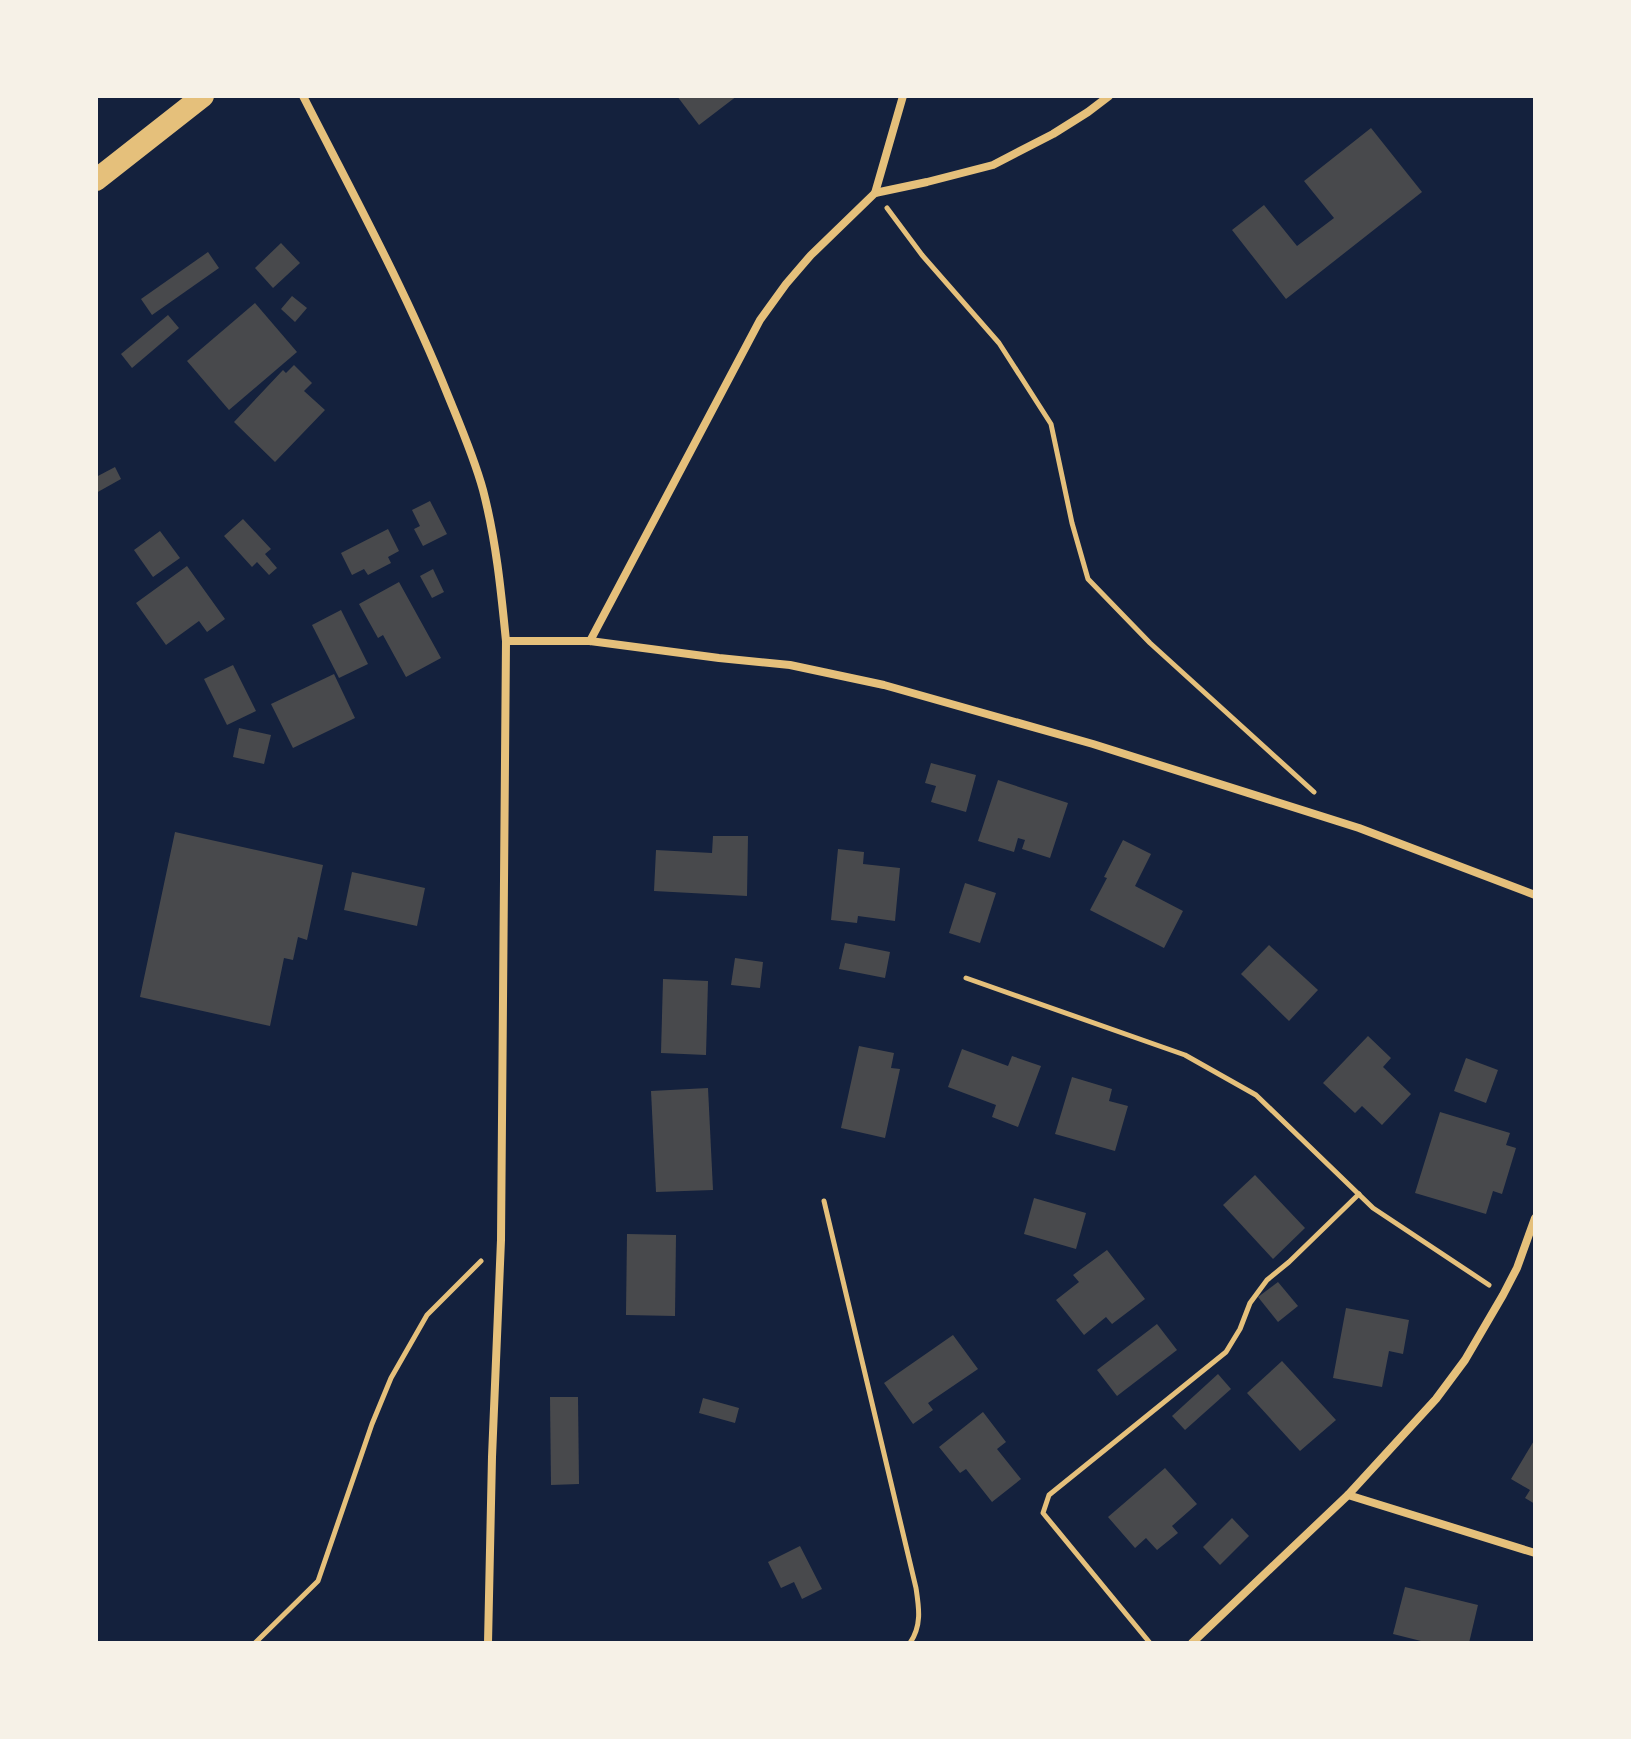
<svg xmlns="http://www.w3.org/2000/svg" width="1631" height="1739" font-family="'Alegreya Sans',sans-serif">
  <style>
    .building { fill: #48494c }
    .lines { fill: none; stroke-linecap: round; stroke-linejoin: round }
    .path { stroke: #e5c07b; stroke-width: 5 }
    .minor { stroke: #e5c07b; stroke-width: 8 }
    .trunk { stroke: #e5c07b; stroke-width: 22 }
  </style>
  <rect width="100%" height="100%" fill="#14213d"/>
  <g class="building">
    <polygon points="677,96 737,96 699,125"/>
    <polygon points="1371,128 1422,192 1286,299 1232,230 1264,205 1297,246 1334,218 1304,181"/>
    <polygon points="281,243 300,263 273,288 255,268"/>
    <polygon points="208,252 219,268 152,315 141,299"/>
    <polygon points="292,296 307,308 295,322 281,309"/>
    <polygon points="255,303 297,352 229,410 187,361"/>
    <polygon points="168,315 179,328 132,368 121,354"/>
    <polygon points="294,365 312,383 304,391 325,410 275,462 234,422 283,370 286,373"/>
    <polygon points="115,467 121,479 96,493 96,477"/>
    <polygon points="430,501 447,534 423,546 414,529 420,526 412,510"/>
    <polygon points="243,519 271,549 265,554 277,568 269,575 257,562 252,567 224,536"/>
    <polygon points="388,529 399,551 388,557 391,563 368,575 364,569 352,575 341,553"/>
    <polygon points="160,531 180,558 153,577 134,550"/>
    <polygon points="187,566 225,619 207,632 199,621 166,645 136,603"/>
    <polygon points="433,569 444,592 432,598 420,576"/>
    <polygon points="399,582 441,658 406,677 383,635 378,638 359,604"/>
    <polygon points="341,610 368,664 339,678 312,625"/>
    <polygon points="233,665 256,711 227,725 204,679"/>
    <polygon points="334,674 355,718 293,748 271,704"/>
    <polygon points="239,728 271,735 264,764 233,757"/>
    <polygon points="931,763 976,775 966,812 931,802 936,786 925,783"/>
    <polygon points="998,780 1068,803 1050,858 1022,849 1025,840 1018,838 1014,852 978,841"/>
    <polygon points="175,832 323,865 307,940 298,937 293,960 284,958 270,1026 140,997"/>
    <polygon points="713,836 748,836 747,896 654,891 656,850 712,853"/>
    <polygon points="1123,840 1151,854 1135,886 1183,911 1164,948 1090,910 1107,878 1104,877"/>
    <polygon points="838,849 864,852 863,864 900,868 895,921 858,916 857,923 831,920"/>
    <polygon points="352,872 425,888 417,926 344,910"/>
    <polygon points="965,883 996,893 980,943 949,933"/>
    <polygon points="845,943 890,952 885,978 839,969"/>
    <polygon points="1269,945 1318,990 1289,1021 1241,974"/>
    <polygon points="735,958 763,962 760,988 731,985"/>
    <polygon points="663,979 708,981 706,1055 661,1053"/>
    <polygon points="1368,1036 1391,1058 1383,1067 1411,1094 1382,1125 1362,1106 1355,1113 1323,1083"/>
    <polygon points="859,1046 894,1053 891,1068 900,1069 885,1138 841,1128"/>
    <polygon points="962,1049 1008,1066 1012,1056 1041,1066 1018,1127 992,1117 996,1105 948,1087"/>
    <polygon points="1466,1058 1498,1070 1486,1103 1454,1091"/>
    <polygon points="1072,1077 1112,1089 1109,1101 1128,1106 1115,1151 1055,1134"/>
    <polygon points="708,1088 713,1190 656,1192 651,1091"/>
    <polygon points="1440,1112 1510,1133 1506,1145 1516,1148 1502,1194 1493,1191 1486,1214 1415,1193"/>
    <polygon points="1255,1175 1305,1228 1273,1259 1223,1205"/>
    <polygon points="1034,1198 1086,1213 1076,1249 1024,1234"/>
    <polygon points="627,1234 676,1235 675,1316 626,1315"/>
    <polygon points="1107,1250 1145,1299 1112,1324 1106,1317 1084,1335 1056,1300 1079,1282 1073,1275"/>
    <polygon points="1278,1282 1298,1306 1278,1322 1258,1297"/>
    <polygon points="1346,1308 1409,1320 1403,1354 1389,1351 1382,1387 1333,1378"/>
    <polygon points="1157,1324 1177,1350 1117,1396 1097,1370"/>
    <polygon points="953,1335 978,1369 928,1403 933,1410 913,1424 884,1383"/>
    <polygon points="1282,1361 1336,1420 1300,1451 1247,1393"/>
    <polygon points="1218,1374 1231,1389 1185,1430 1172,1416"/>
    <polygon points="550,1397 578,1397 579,1484 551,1485"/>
    <polygon points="703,1398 739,1408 735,1423 699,1413"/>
    <polygon points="983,1412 1006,1442 997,1449 1021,1479 992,1502 966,1469 960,1473 939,1447"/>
    <polygon points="1535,1439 1535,1504 1525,1498 1530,1490 1511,1479"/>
    <polygon points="1165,1468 1197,1504 1172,1526 1178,1533 1157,1550 1146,1538 1135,1548 1108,1517"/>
    <polygon points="1232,1518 1249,1536 1220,1565 1203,1547"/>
    <polygon points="800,1546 822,1589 802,1599 794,1582 781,1588 768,1562"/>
    <polygon points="1405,1587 1478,1605 1469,1643 1429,1643 1393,1634"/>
  </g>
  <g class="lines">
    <g class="path">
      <polyline points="887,208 922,255 999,343 1051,424 1072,523 1088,579 1150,643 1314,792"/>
      <polyline points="966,978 1185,1055 1256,1095 1373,1208 1489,1285"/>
      <path d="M824,1201l92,387c3,20 6,37 -6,55"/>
      <polyline points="255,1643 318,1581 372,1424 391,1378 427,1315 481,1261"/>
      <polyline points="1150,1643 1043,1513 1049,1495 1226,1352 1240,1329 1250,1303 1267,1280 1289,1262 1359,1194"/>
    </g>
    <g class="minor">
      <path d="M303,96c50,98 103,195 144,297 13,32 27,64 36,97 13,50 18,100 23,151l-5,599 -9,217 -4,186"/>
      <polyline points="875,193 903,96"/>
      <polyline points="506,641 590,641 719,658 790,665 884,685 1093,744 1359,828 1535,895"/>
      <polyline points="590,641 760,320 786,284 811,255 875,193 927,182 993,165 1053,134 1088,112 1109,96"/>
      <polyline points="1348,1495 1535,1553"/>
      <polyline points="1192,1643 1348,1495 1436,1399 1465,1360 1503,1295 1517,1268 1535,1218"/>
    </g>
    <polyline class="trunk" points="96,180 203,96"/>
  </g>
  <rect width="1631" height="1739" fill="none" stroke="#f6f1e7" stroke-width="196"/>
</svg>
